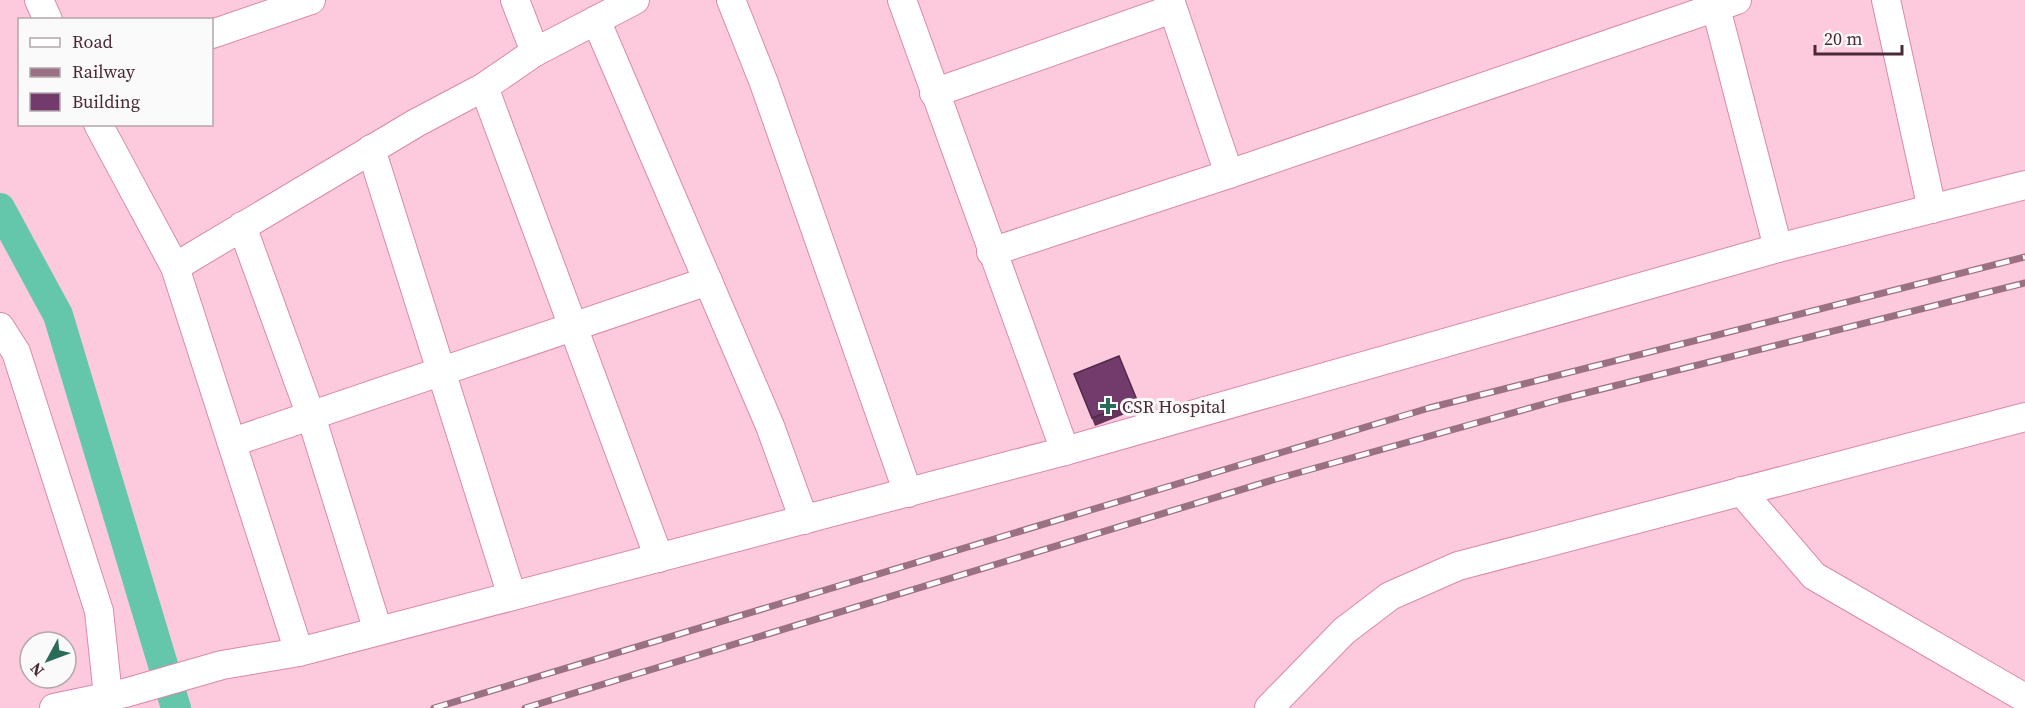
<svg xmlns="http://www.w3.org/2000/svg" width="2025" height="708" font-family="'Source Serif 4',serif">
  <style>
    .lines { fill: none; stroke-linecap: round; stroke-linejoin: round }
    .canal { stroke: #64c7ac; stroke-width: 30 }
    .minor-casing { stroke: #da89ab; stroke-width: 30 }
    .minor { stroke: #fff; stroke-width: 28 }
    .rail-casing { stroke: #9a7182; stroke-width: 7 }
    .rail { stroke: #fafafa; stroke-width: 4.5; stroke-dasharray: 14; stroke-linecap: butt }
    .wall { fill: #63335c }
    .building { fill: #733b6b; stroke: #50294b; stroke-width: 1.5 }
    .poi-dot { fill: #2a6b5a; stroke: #fafafa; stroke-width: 2 }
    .labels { text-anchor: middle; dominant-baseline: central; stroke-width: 6; stroke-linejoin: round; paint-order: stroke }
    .poi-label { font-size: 18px; fill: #4b2a38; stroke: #fafafa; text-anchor: start }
  </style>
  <rect width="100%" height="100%" fill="#fdc9dd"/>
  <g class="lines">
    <polyline class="canal" points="0,208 58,315 176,708"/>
    <g class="minor-casing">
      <g id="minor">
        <polyline points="39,0 48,20"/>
        <polyline points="515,0 535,52"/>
        <polyline points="731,0 764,83 908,493"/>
        <polyline points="902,0 1065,451"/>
        <polyline points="1170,0 1229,174"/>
        <polyline points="1714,0 1778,248"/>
        <polyline points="1886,0 1932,209"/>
        <polyline points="596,20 770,426 804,520"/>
        <polyline points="212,34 311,0"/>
        <polyline points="484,87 659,558"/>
        <polyline points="934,93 1172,9"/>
        <polyline points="98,124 175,267 299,652"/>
        <polyline points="371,149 512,596"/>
        <polyline points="242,226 311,416 378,631"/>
        <polyline points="991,252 1229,174 1737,0"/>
        <polyline points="175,267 416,123 484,87 535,52 635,0"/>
        <polyline points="0,327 16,352 99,611 108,696"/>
        <polyline points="233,442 708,281"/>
        <polyline points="1741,491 1814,576 2025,698"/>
        <polyline points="54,708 125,693 222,665 299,652 1065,451 1778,248 2025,185"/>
        <polyline points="1269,708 1344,631 1390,596 1458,566 2025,417"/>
      </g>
    </g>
    <use href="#minor" class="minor"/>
    <g class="rail-casing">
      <g id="rail">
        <polyline points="434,708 1429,408 2025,257"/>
        <polyline points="525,708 1276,479 1562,399 2025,283"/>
      </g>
    </g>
    <use href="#rail" class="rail"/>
  </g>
  <polygon class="wall" points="1078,383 1137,400 1140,408 1095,426"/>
  <polygon class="building" points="1119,356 1137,400 1092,418 1074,374"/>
  <path class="poi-dot" d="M1105 397h6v6h6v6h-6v6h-6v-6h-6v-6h6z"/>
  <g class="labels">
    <g class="poi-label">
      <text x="1122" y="406">CSR Hospital</text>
    </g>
  </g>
  <rect x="18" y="18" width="195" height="108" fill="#fafafa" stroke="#b4a7ac" stroke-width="1.5"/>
  <rect x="30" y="38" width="30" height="9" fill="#ffffff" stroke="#b4a7ac" stroke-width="1.5"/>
  <text x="72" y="48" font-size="18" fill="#4b2a38">Road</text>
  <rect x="30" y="68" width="30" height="9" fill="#9a7182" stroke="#b4a7ac" stroke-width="1.5"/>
  <text x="72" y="78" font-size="18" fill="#4b2a38">Railway</text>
  <rect x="30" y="93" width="30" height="18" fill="#733b6b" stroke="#b4a7ac" stroke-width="1.5"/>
  <text x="72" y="108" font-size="18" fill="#4b2a38">Building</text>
  <g transform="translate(48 660) rotate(229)"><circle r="28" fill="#fafafa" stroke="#b4a7ac" stroke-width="1.5"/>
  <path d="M0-4.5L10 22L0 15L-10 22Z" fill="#2a6b5a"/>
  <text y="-9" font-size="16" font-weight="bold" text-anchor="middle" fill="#4b2a38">N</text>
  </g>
  <path d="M1815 45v9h87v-9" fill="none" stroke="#4b2a38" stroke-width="3"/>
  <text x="1824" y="45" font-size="18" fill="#4b2a38" stroke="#fafafa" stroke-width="4.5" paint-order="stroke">20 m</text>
</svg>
